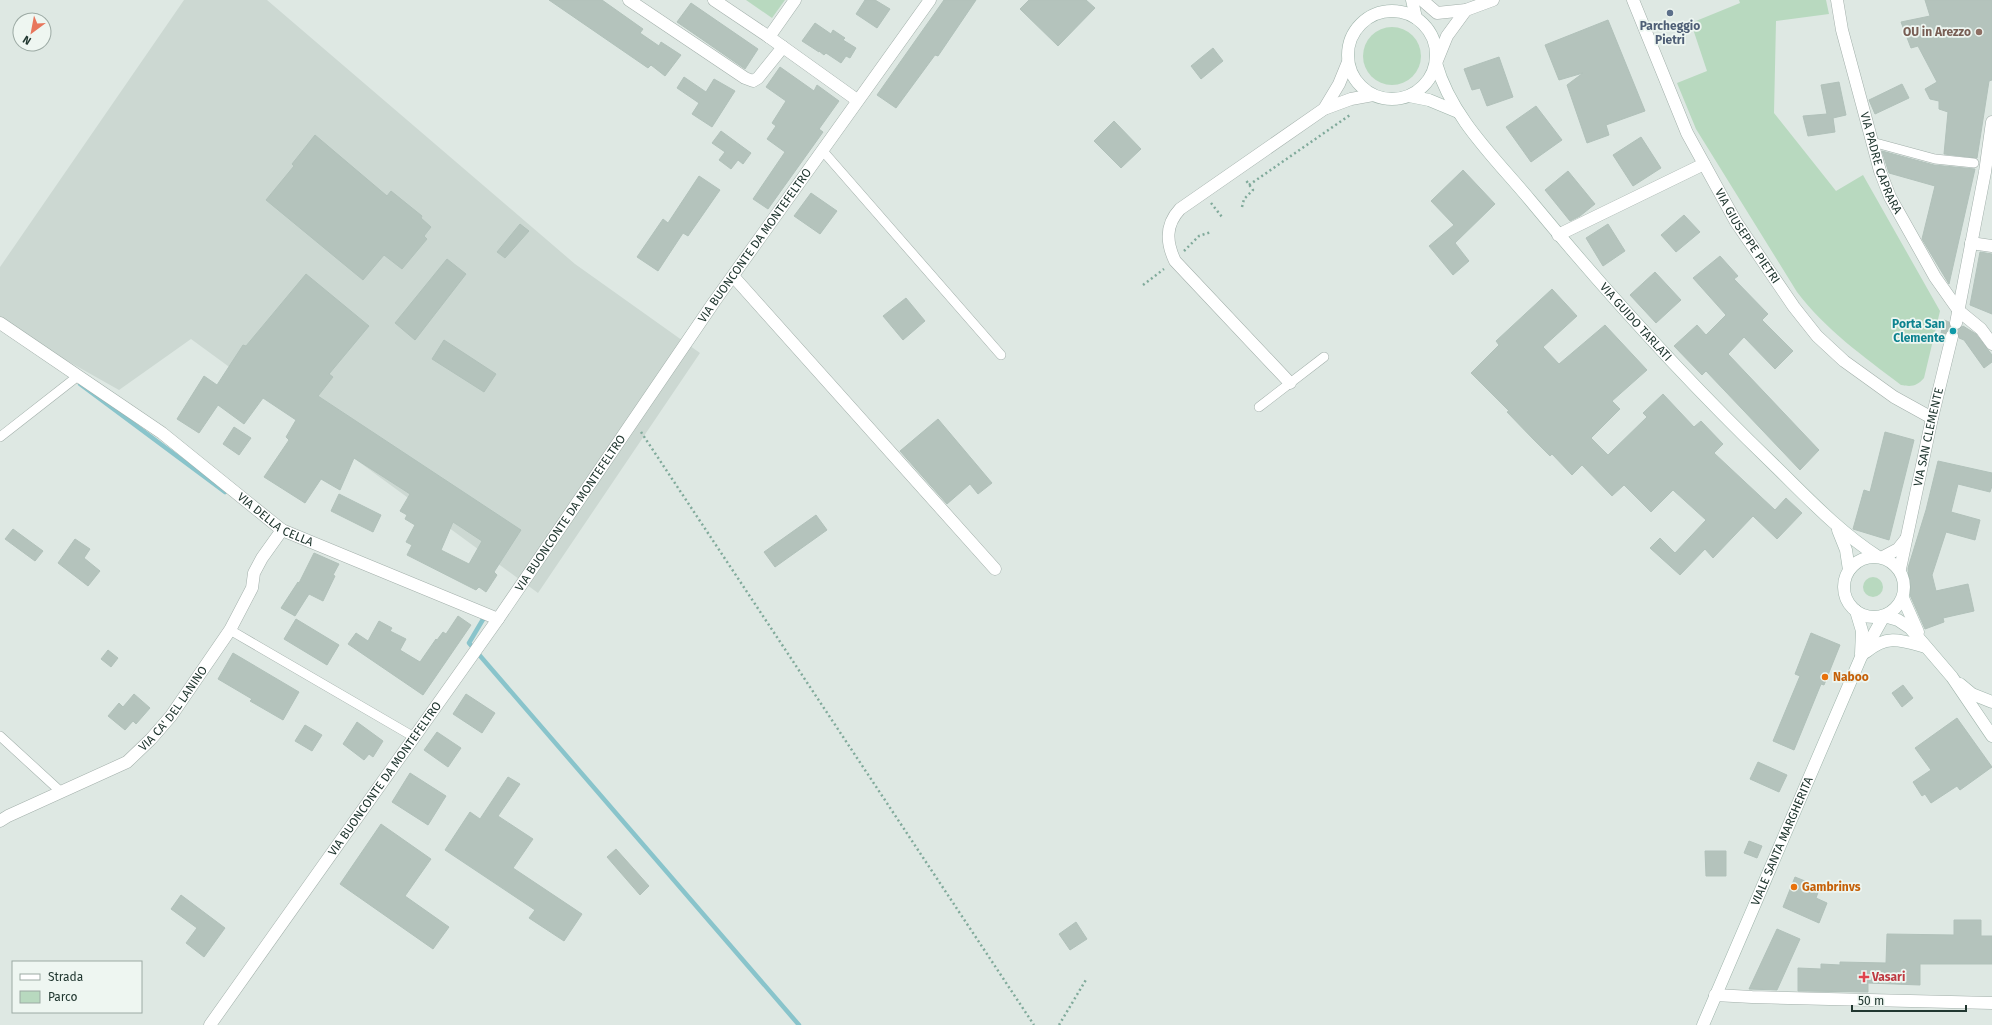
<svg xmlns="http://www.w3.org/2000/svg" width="1992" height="1025" font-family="'Fira Sans',sans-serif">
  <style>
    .built { fill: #ccd8d2 }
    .green { fill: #b8d9bf }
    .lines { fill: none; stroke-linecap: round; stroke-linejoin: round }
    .stream { stroke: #89c4cb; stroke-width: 4.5 }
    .building { fill: #b4c3bc; stroke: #b1c1ba; fill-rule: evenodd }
    .service-casing { stroke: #a2afaa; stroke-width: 10 }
    .minor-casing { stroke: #a2afaa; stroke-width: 13 }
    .tertiary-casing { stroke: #a2afaa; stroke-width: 13 }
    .secondary-casing { stroke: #9eb3aa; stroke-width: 13 }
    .path { stroke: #80aa9b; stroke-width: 2.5; stroke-dasharray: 2 3; stroke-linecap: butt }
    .service { stroke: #fff; stroke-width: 9 }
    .minor { stroke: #fff; stroke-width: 12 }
    .tertiary { stroke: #fff; stroke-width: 12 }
    .secondary { stroke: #fff; stroke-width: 12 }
    .service-dot { fill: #5c6f8a; stroke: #eef6f1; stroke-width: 1.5 }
    .education-dot { fill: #8d6e63; stroke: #eef6f1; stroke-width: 1.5 }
    .culture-dot { fill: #0f9aa8; stroke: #eef6f1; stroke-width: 1.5 }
    .food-dot { fill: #e8710a; stroke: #eef6f1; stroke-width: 1.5 }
    .health-dot { fill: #e0444e; stroke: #eef6f1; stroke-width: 1.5 }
    .labels { text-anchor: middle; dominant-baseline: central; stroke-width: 3.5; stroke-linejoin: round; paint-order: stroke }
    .service-label { font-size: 12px; font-weight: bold; fill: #4e5e75; stroke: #eef6f1 }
    .education-label { font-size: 12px; font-weight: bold; fill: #785e54; stroke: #eef6f1; text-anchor: end }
    .street-label { font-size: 12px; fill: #213730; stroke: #eef6f1 }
    .culture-label { font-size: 12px; font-weight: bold; fill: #0d838f; stroke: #eef6f1; text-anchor: end }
    .food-label { font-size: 12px; font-weight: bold; fill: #c56008; stroke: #eef6f1; text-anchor: start }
    .health-label { font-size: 12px; font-weight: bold; fill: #be3a42; stroke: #eef6f1; text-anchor: start }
  </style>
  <rect width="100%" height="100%" fill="#dee8e3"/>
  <polygon class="built" points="184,0 267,0 575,264 700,353 538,593 191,339 119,390 0,323 0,267"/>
  <g class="green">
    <polygon points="746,0 785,0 772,18"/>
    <path d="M1739,0h87l3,14 -53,7 -2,92 62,78 27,-16 77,136 -16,67c-7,8 -12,9 -23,7 -38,-29 -75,-55 -104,-93l-101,-163 -19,-46 30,-12 -16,-48 49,-20z"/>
    <circle cx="1392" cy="56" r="29"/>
    <circle cx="1873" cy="587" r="10"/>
  </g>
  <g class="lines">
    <g class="stream">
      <polyline points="80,384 225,492"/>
      <polyline points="485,616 469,643 799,1025"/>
    </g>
  </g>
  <g class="building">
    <polygon points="549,0 602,0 643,29 640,33 659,46 661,42 681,55 665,76 651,65 648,68"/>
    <polygon points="865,0 875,0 890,9 877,28 856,14"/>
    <polygon points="944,0 976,0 938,56 935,55 896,108 877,95"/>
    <polygon points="1029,0 1086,0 1095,8 1058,46 1020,9"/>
    <polygon points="1925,0 1992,0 1992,80 1989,81 1977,158 1944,154 1948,112 1939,109 1939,101 1930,99 1925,89 1937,82 1918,46 1911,48 1901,22 1930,16"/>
    <polygon points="691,3 758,49 745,69 677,22"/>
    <polygon points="1608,20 1645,111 1606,125 1609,135 1587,143 1567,85 1583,73 1559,80 1545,45"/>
    <polygon points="815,23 831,34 833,30 845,38 843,40 856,48 850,58 846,56 841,63 826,53 824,55 819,51 819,52 802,41"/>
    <polygon points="1213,48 1223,61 1201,79 1191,66"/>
    <polygon points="1499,57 1513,97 1487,106 1480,88 1472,90 1464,69"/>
    <polygon points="780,67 814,91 817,85 839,101 819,129 823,132 768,209 753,199 785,152 767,139 776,126 772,123 786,101 766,87"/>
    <polygon points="684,77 706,92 714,79 735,91 712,127 692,114 699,103 677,88"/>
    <polygon points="1839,82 1846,115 1833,118 1835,132 1808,136 1803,116 1827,114 1821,85"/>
    <polygon points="1902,84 1909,98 1875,114 1869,100"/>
    <polygon points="1536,106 1562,140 1531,162 1506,127"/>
    <polygon points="1114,121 1141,149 1121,168 1094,141"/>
    <polygon points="721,131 751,153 743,164 738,160 731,169 719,160 725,152 712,143"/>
    <polygon points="315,135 387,196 391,191 422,216 421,218 431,227 424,236 427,239 402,269 384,255 363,280 266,200 294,166 292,164"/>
    <polygon points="1641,137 1661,168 1633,186 1613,155"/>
    <polygon points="1882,151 1934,165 1975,169 1949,284 1922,239 1935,186 1889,173"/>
    <polygon points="1463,170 1495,204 1455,243 1469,261 1453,275 1429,246 1454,225 1431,201"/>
    <polygon points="1568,171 1595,204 1580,216 1570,221 1545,190"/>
    <polygon points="699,176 720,190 688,236 683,233 658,271 637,257 663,219 668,223"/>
    <polygon points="811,193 837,211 820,234 794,216"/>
    <polygon points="1684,215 1700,232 1676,252 1661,235"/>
    <polygon points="520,224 529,231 505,258 497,252"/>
    <polygon points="1608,224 1625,251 1603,266 1586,238"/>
    <polygon points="1980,252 1992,254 1992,314 1970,305"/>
    <polygon points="1720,256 1738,276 1734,279 1768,314 1762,320 1793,351 1775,369 1744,337 1728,354 1819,450 1800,470 1706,371 1702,375 1674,346 1697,325 1706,335 1726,315 1693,278"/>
    <polygon points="447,259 466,274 415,340 395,323"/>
    <polygon points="1655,272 1681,300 1656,323 1630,295"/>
    <path d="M306,274l63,52 -40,48 4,3 -15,19 203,134 -27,42 3,3 -11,17 -7,-5 -3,3 -69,-35 5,-10 -6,-3 9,-17 -10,-6 2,-4 -7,-4 10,-17 -56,-36 -14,32 -19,-11 -16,24 -41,-26 25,-37 -3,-3 10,-17 -33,-22 -19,26 -26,-19 -19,28 -22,-14 27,-43 13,9 26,-40 3,1zM453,522l29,19 -13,23 -28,-14z"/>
    <polygon points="1552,289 1577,316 1543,347 1559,364 1605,325 1647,370 1612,401 1620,409 1591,438 1608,455 1647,417 1643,413 1663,394 1694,427 1701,421 1723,444 1714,453 1775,510 1786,498 1802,513 1777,539 1753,516 1713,558 1705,549 1680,575 1650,548 1660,538 1675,553 1706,520 1673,490 1651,512 1624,485 1612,496 1582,465 1572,475 1552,454 1550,456 1534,440 1507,412 1509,411 1471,373 1499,345 1496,341"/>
    <polygon points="906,298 925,321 903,340 883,316"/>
    <polygon points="1944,320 1949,322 1951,329 1945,334 1941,333"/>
    <polygon points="1963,326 1976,334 1992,355 1992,362 1984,368 1964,340 1959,338 1957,330"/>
    <polygon points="444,340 496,374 484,392 432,359"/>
    <polygon points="938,419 992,483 978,494 970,484 947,504 900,451"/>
    <polygon points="234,427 251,438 239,455 223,444"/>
    <polygon points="1885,432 1914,440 1889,540 1853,529 1864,490 1870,492"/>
    <polygon points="1938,461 1992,473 1992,486 1990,492 1958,484 1951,512 1980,520 1975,540 1946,532 1932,575 1936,591 1968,584 1974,611 1943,618 1944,622 1925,629 1910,595 1908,568 1926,510"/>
    <polygon points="339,494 381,515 373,532 331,511"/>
    <polygon points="816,515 827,530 775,567 764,552"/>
    <polygon points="13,529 43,551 35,561 5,539"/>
    <polygon points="75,539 90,549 84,558 100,571 88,586 58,563"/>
    <polygon points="314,553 339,564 333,575 335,576 323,601 309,594 295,616 281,608 298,582 299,583"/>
    <polygon points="458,616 471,625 423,695 348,644 356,633 368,641 379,621 392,628 390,631 406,639 400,650 420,662 436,639 437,640 443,632 446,634"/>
    <polygon points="296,619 339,645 327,665 284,639"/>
    <polygon points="1811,633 1840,645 1824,685 1821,684 1794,750 1773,741 1800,676 1795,674"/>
    <polygon points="108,650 118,658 111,667 101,659"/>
    <polygon points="233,653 299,692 283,720 250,701 252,699 218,679"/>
    <polygon points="1903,685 1913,698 1902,707 1892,693"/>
    <polygon points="134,694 150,708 136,724 133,721 125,730 108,716 119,703 123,707"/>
    <polygon points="466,694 495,713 482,733 453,714"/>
    <polygon points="1957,718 1992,767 1960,790 1957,786 1931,803 1925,794 1922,796 1913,782 1931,770 1915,748"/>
    <polygon points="357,722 383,741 373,757 369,754 364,760 343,744"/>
    <polygon points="305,725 322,735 312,751 295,741"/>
    <polygon points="437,732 461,748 448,767 424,750"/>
    <polygon points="1758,762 1787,775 1779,792 1750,779"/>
    <polygon points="410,773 446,796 428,825 392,802"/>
    <polygon points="508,777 520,784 498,816 533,839 513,868 582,914 564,941 529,918 535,910 445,850 470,812 480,819"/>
    <polygon points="381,824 431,859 405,896 449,927 433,949 340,884"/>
    <polygon points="1749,841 1762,846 1757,858 1744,853"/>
    <polygon points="616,849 649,886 640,895 607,857"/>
    <polygon points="1705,851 1726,851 1726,876 1706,876"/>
    <polygon points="1795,877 1820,887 1816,898 1827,903 1819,923 1783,907"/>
    <polygon points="181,895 225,928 204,957 186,943 197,928 171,909"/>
    <polygon points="1954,920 1981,920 1981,936 1992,936 1992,964 1920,964 1920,985 1868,983 1868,992 1798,991 1798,968 1821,969 1821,964 1840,965 1840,962 1886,963 1887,934 1954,935"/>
    <polygon points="1076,922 1087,939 1070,950 1059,934"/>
    <polygon points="1777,929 1800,939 1777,990 1749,989"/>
  </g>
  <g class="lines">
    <g class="service-casing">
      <g id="service">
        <polyline points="1872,142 1935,159 1974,163"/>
        <polyline points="822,150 1001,355"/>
        <polyline points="1259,407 1324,357"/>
        <polyline points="0,437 78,376"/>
        <polyline points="230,630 414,737"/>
        <polyline points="0,736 60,791"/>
      </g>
    </g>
    <g class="minor-casing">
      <g id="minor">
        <polyline points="629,0 745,78 753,81 758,78 783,47"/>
        <polyline points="714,0 769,37"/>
        <polyline points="795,0 769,37 857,100"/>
        <polyline points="1422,0 1437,13 1466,10 1493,0"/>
        <path id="s1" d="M1633,0l54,133 49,89 58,85 23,29 27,25 50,36 38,21"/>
        <path id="s2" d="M1837,0l5,30 38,141 10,26 45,80 24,34 22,18 11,15"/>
        <polyline points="1436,63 1447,36 1466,10"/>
        <polyline points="1324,109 1339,84 1348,62"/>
        <polyline points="1558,235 1704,164"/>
        <polyline points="1971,243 1992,246"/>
        <polyline points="733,276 995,569"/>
        <path id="s3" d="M0,323l162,110 120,97 216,89"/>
        <polyline points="1956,323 1985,172 1992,122"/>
        <path d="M1290,383l-115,-122c-9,-19 -10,-36 5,-52l144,-100 27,-10 22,-4"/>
        <polyline points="1883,557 1898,549 1906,539"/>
        <path id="s4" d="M1900,569l32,-151 20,-82"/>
        <path id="s5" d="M0,821l8,-5 119,-54 24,-23 20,-23 59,-86 22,-42 2,-15 8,-15 20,-28"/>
        <polyline points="1715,995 1752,997 1992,1003"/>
      </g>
    </g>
    <g class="tertiary-casing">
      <g id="tertiary">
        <path id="s6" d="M210,1025l288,-406 216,-317 216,-302"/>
      </g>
    </g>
    <g class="secondary-casing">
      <g id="secondary">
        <polyline points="1412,0 1416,18"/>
        <circle cx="1392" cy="55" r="44"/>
        <path id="s7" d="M1436,63c15,54 59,95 94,137 76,92 156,180 242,263 33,32 66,68 105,93"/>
        <polyline points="1409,96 1429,100 1458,112"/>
        <polyline points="1838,530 1846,550 1849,570"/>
        <circle cx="1874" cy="587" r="30"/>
        <polyline points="1903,598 1918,632"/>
        <polyline points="1856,611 1862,631 1861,654"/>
        <path d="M1866,652c21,-18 35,-12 60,-5"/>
        <polyline points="1960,684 1972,694 1992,702"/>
        <path id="s8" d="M1703,1025l158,-368 23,-41 14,4 12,8 42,49 40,59"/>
      </g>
    </g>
    <g class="path">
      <polyline points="1249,185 1350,115"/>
      <polyline points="1211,203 1222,217"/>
      <polyline points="1242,207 1244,199 1253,190 1245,179"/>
      <polyline points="1184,251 1199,236 1211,232"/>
      <polyline points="1143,285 1164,269"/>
      <polyline points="641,432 1034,1025"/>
      <polyline points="1059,1025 1087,978"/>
    </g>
    <use href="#service" class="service"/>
    <use href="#minor" class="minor"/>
    <use href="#tertiary" class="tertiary"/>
    <use href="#secondary" class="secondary"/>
  </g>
  <circle class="service-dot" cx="1670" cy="13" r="4"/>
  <circle class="education-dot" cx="1979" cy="32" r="4"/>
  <circle class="culture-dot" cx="1953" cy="331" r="4"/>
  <g class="food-dot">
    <circle cx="1825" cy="677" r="4"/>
    <circle cx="1794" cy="887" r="4"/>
  </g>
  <path class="health-dot" d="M1862 971h4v4h4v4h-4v4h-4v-4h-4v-4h4z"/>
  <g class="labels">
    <g class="service-label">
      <text x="1670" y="26">Parcheggio<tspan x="1670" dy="14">Pietri</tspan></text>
    </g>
    <g class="education-label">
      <text x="1971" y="32">OU in Arezzo</text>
    </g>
    <g class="street-label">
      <text stroke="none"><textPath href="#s2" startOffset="169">VIA PADRE CAPRARA</textPath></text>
      <text stroke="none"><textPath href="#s1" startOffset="263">VIA GIUSEPPE PIETRI</textPath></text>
      <text stroke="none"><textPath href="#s6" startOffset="951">VIA BUONCONTE DA MONTEFELTRO</textPath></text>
      <text stroke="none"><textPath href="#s7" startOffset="329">VIA GUIDO TARLATI</textPath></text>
      <text stroke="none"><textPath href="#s4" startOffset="135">VIA SAN CLEMENTE</textPath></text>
      <text stroke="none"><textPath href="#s6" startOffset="626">VIA BUONCONTE DA MONTEFELTRO</textPath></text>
      <text stroke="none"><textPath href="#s3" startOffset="339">VIA DELLA CELLA</textPath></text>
      <text stroke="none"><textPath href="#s5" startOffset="211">VIA CA' DEL LANINO</textPath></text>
      <text stroke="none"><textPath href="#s6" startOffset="302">VIA BUONCONTE DA MONTEFELTRO</textPath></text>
      <text stroke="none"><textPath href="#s8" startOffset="200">VIALE SANTA MARGHERITA</textPath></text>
    </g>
    <g class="culture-label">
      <text x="1945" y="324">Porta San<tspan x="1945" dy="14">Clemente</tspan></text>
    </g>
    <g class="food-label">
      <text x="1833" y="677">Naboo</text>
      <text x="1802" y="887">Gambrinvs</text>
    </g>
    <g class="health-label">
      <text x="1872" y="977">Vasari</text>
    </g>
  </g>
  <rect x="12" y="961" width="130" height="52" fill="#eef6f1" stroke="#9caaa4"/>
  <rect x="20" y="974" width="20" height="6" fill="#ffffff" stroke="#9caaa4"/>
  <text x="48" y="981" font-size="12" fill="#213730">Strada</text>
  <rect x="20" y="991" width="20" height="12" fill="#b8d9bf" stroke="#9caaa4"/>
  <text x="48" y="1001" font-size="12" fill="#213730">Parco</text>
  <g transform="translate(32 32) rotate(212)"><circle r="19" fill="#eef6f1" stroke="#9caaa4"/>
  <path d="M0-3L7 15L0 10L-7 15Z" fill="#e8765c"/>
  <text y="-6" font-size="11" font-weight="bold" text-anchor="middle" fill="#213730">N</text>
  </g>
  <path d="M1852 1005v6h114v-6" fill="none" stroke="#213730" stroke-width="2"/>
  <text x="1858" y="1005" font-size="12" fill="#213730" stroke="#eef6f1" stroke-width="3" paint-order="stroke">50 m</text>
</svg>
